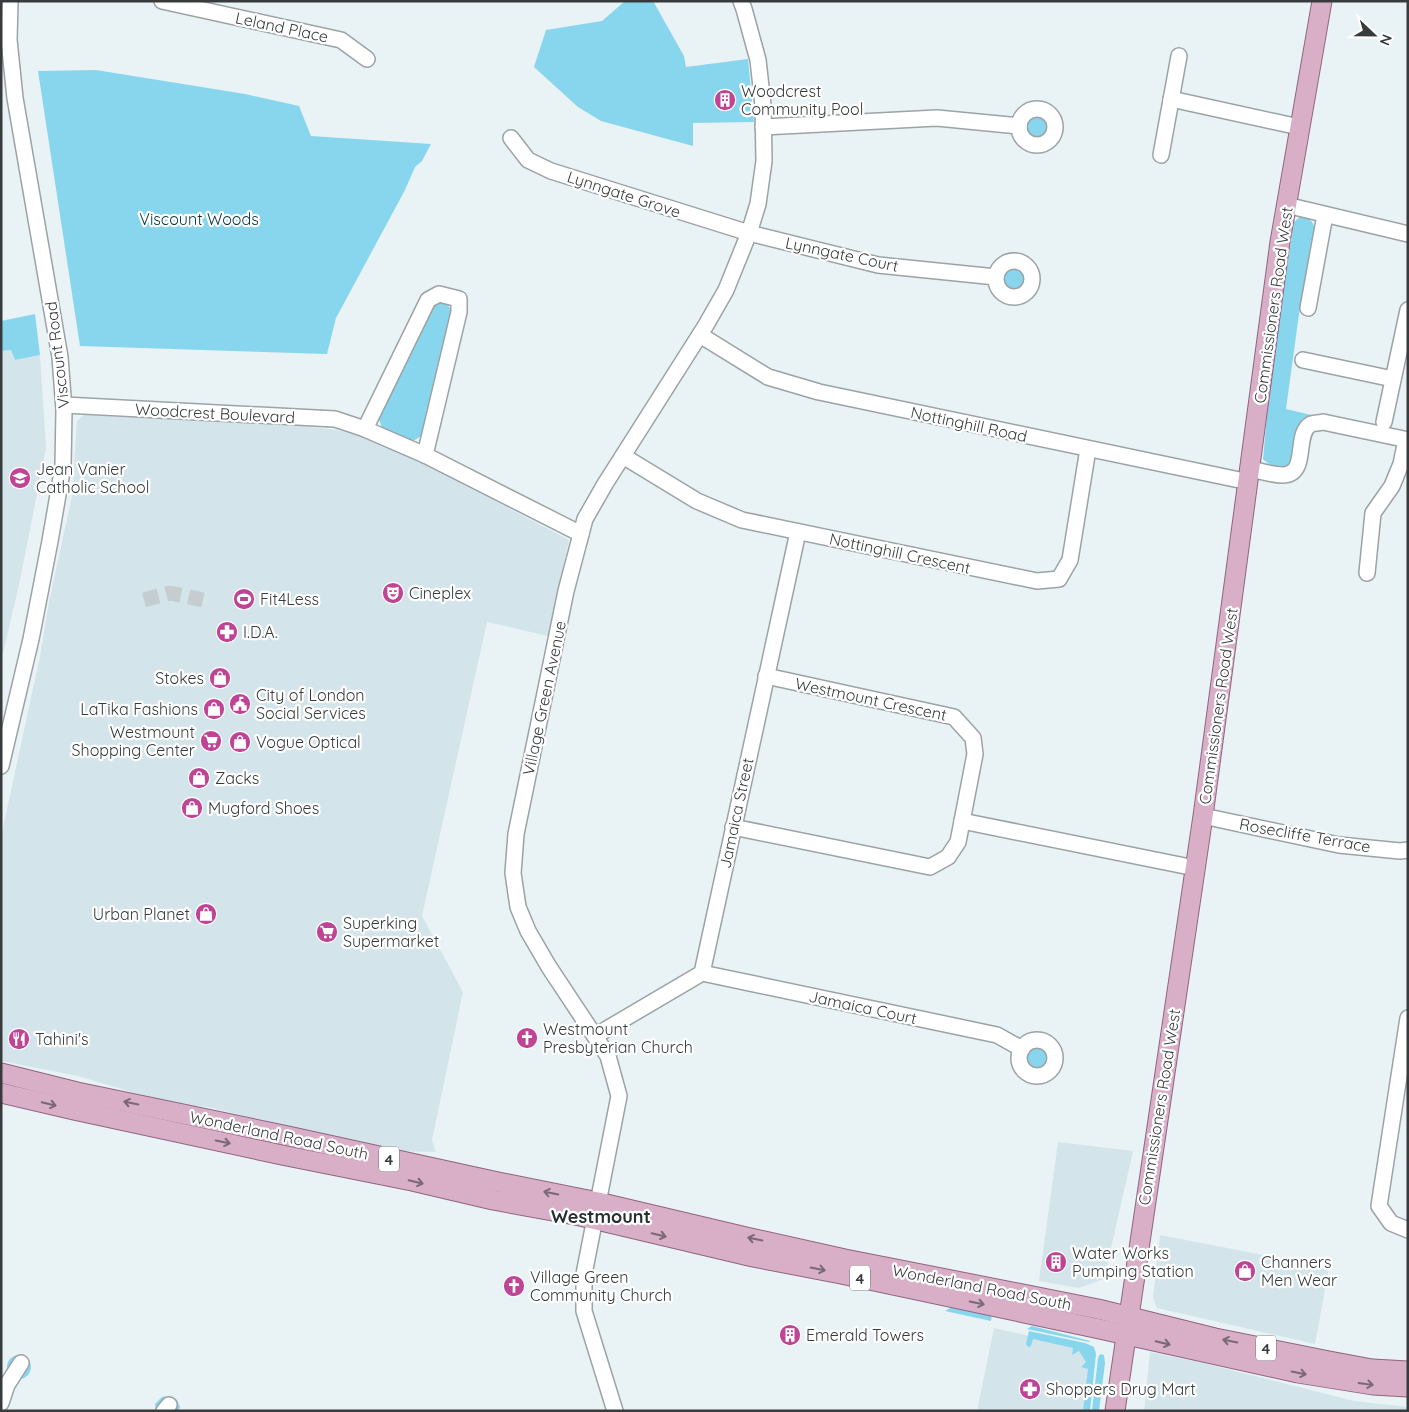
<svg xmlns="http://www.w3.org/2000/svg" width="1409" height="1412" font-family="Quicksand,sans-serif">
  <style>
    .built { fill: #d3e5ea }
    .green { fill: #88d6ed }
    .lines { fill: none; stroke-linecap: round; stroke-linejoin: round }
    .minor-tunnel { stroke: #c5cdd0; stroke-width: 15; stroke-dasharray: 15 8; stroke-linecap: butt }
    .minor-casing { stroke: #9ba3a6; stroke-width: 18 }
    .major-casing { stroke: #8f6480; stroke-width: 21 }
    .minor { stroke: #fff; stroke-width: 15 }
    .major { stroke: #d9afc8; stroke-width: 19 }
    .oneway { stroke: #786974 }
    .labels { text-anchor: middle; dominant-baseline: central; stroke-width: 4.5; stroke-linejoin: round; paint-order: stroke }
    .shield { fill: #fff; stroke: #737676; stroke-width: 1 }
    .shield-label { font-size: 15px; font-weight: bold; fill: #373b3c }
    .street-label { font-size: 16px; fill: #373b3c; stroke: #fff }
    .poi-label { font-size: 16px; fill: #373b3c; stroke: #fff; text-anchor: start }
    .park-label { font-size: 16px; fill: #09343f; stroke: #fff }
    .neighbourhood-label { font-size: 18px; font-weight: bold; fill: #272e30; stroke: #fff }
  </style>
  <rect width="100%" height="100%" fill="#e9f2f5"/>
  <g class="built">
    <polygon points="11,350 15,360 40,355 46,448 20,580 1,662 1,351"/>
    <polygon points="84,415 301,426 337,430 366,438 405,454 569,540 548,636 487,622 422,916 463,992 432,1140 436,1152 393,1151 207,1107 172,1104 78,1076 1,1061 1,837 40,656 49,602 72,496 77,421"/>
    <polygon points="1058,1142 1133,1151 1104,1279 1079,1288 1039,1281"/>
    <polygon points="1160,1235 1329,1268 1315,1344 1157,1308 1153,1298"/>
    <polygon points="994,1328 1092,1350 1087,1411 977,1411"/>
    <polygon points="1150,1352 1195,1361 1354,1401 1408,1407 1408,1411 1144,1411"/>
  </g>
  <g class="green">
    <polygon points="625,1 653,1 684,56 686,67 748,59 754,122 693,123 693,146 601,121 578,107 534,67 546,30 602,21"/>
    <polygon points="96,70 245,94 299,106 311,136 431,144 422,161 415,167 405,190 336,318 327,354 80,346 38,71"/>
    <circle cx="1037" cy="127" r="12"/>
    <path d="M1301,216c8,2 11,4 14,12l-12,79h-3l-14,102 34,8 -16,4 -6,6 -6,39c-9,5 -23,0 -29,-7l8,-86 23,-151z"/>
    <circle cx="1014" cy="279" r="12"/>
    <polygon points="441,302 448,305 452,312 425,434 413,441 382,428 378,416 433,304"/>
    <polygon points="35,314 40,355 15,360 11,350 1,351 1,321"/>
    <circle cx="1038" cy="1059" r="12"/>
    <polygon points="956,1306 992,1314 991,1321 945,1311 950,1308"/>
    <polygon points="1032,1326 1090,1341 1089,1342 1027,1329"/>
    <polygon points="1029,1331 1085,1343 1094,1347 1096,1354 1090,1411 1083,1411 1088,1369 1081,1367 1086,1362 1079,1351 1072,1355 1073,1348 1033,1339 1031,1346 1028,1347 1026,1344"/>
    <polygon points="1100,1354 1104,1355 1105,1363 1099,1411 1092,1411 1098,1358"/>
    <circle cx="19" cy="1367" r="12"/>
    <polygon points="170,1396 177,1400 180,1407 179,1411 156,1411 155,1404 162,1397"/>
  </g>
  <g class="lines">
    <polyline class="minor-tunnel" points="144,600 170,593 203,600"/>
    <g class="minor-casing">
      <g id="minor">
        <polyline points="162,1 341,40 367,59"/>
        <polyline points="1171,99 1299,127"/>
        <circle cx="1037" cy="127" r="18"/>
        <polyline points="763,127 937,118 1019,126"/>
        <polyline points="511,138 528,160 551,171 749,233 878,265 996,277"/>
        <polyline points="1161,155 1179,56"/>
        <polyline points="1286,205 1408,234"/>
        <circle cx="1014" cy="279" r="18"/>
        <polyline points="1308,308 1325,215"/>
        <polyline points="700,335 768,377 819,392 1249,482"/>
        <polyline points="1303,360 1393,379"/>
        <polyline points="64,405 335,419 365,429 428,300 439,294 459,299 459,312 425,455 581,534"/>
        <polyline points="1384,422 1408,310"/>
        <polyline points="365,429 425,455"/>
        <polyline points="623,456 697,501 742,520 1037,581 1059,579 1070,560 1088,449"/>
        <path d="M1250,469c11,2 22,6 32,6 28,0 11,-41 29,-51 3,-1 9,-1 12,-2l85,18"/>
        <polyline points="1367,573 1373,513 1392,486 1401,464 1406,440"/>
        <polyline points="1,766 31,639 50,541 63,466 64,410 60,357 15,98 9,40 10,1"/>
        <polyline points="1203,816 1339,845 1400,851 1408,850"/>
        <polyline points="962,821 1195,868"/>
        <polyline points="733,827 930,867 948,857 958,842 975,754 973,738 954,717 766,676"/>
        <polyline points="702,973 997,1035 1022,1049"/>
        <polyline points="1408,1018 1379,1206 1391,1223 1408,1230"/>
        <polyline points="595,1036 702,973 798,532"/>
        <circle cx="1037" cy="1058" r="18"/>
        <polyline points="1,1403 7,1385 21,1363"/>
        <polyline points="164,1411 169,1405"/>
        <polyline points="615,1411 584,1311 584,1274 619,1096 608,1056 549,967 528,931 518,907 513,873 516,834 566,591 585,519 605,484 706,325 726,290 749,233 758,204 764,161 763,105 758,60 744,9 741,1"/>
      </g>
    </g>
    <g class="major-casing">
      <g id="major">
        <polyline points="1,1073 77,1092 288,1136 498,1182 598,1202 746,1237 845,1259 1098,1309 1215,1338 1329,1361 1372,1369 1408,1371"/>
        <polyline points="1,1093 74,1110 282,1155 412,1181 493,1200 580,1216 753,1257 841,1274 1095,1328 1298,1373 1373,1385 1408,1387"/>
        <polyline points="1115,1411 1203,816 1280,242 1322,1"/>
      </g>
    </g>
    <use href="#minor" class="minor"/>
    <use href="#major" class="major"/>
  </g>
  <defs><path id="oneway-shaft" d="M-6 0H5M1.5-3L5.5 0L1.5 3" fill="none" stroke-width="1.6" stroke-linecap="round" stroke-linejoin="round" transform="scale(1.25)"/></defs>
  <g class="oneway">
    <use href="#oneway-shaft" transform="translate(131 1103) rotate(-168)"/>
    <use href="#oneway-shaft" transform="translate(49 1104) rotate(13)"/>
    <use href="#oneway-shaft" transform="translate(223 1142) rotate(12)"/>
    <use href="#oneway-shaft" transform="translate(416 1182) rotate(13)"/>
    <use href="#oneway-shaft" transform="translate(551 1193) rotate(-169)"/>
    <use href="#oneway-shaft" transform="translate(659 1235) rotate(13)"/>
    <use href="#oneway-shaft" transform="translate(755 1239) rotate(-168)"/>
    <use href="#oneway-shaft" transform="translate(818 1269) rotate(11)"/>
    <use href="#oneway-shaft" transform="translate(977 1303) rotate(12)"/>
    <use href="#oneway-shaft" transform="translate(1230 1341) rotate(-168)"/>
    <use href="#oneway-shaft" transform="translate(1163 1343) rotate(13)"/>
    <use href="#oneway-shaft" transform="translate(1299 1373) rotate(11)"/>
    <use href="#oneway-shaft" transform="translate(1366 1384) rotate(8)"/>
  </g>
  <defs>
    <g id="building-disc" transform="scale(1.125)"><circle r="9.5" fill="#bf4496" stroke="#fff"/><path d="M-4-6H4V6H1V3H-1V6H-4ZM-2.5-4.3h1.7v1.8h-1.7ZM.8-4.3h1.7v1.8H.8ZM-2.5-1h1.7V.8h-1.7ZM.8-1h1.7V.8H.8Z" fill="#fff"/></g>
    <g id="school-disc" transform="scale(1.125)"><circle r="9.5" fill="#bf4496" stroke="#fff"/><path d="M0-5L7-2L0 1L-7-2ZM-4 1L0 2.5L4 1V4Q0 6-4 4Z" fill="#fff"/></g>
    <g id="theatre-disc" transform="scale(1.125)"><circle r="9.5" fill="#bf4496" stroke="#fff"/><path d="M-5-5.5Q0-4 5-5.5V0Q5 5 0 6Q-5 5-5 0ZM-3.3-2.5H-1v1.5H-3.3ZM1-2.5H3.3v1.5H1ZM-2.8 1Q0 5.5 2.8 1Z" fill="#fff"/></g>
    <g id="stadium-disc" transform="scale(1.125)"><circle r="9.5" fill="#bf4496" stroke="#fff"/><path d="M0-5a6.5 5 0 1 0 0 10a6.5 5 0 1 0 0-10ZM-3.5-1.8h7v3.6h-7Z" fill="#fff"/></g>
    <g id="pharmacy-disc" transform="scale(1.125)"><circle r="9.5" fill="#bf4496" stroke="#fff"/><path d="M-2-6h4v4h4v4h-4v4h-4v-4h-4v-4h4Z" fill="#fff"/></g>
    <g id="shop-disc" transform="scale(1.125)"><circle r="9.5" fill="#bf4496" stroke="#fff"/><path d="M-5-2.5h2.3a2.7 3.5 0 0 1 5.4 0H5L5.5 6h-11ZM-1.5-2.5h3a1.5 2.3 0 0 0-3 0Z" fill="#fff"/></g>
    <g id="civic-disc" transform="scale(1.125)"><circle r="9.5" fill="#bf4496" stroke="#fff"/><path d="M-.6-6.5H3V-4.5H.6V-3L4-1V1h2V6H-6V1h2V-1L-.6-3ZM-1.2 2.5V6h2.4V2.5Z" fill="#fff"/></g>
    <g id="supermarket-disc" transform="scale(1.125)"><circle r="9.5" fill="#bf4496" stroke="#fff"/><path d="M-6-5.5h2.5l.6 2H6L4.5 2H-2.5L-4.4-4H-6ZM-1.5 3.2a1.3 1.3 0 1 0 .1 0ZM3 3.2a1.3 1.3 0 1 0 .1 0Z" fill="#fff"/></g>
    <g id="church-disc" transform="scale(1.125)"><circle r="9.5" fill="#bf4496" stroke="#fff"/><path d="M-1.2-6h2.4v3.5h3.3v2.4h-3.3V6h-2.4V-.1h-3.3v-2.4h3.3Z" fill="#fff"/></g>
    <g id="restaurant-disc" transform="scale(1.125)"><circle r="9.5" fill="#bf4496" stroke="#fff"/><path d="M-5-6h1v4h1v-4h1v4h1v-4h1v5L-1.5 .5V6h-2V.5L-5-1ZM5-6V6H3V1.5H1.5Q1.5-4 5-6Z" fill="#fff"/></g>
  </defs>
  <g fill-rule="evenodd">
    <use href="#building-disc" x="725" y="100"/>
    <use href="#school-disc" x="20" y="478"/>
    <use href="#theatre-disc" x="393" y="593"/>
    <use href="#stadium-disc" x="244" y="599"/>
    <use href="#pharmacy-disc" x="227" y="632"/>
    <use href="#shop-disc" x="220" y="678"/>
    <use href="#civic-disc" x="240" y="704"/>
    <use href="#shop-disc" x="214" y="709"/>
    <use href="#supermarket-disc" x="211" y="741"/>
    <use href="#shop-disc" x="240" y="742"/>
    <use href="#shop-disc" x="199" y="778"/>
    <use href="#shop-disc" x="192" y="808"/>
    <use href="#shop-disc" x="206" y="914"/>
    <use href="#supermarket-disc" x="327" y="932"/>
    <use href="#church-disc" x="527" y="1038"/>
    <use href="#restaurant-disc" x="19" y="1039"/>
    <use href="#building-disc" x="1056" y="1262"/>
    <use href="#shop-disc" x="1245" y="1271"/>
    <use href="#church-disc" x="514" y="1286"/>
    <use href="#building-disc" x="790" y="1335"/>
    <use href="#pharmacy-disc" x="1030" y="1389"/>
  </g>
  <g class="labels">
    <g class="shield">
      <rect x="379" y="1146.5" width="20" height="25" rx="4"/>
      <rect x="850" y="1265.5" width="20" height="25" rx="4"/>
      <rect x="1256" y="1335.5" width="20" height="25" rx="4"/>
    </g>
    <g class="shield-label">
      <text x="389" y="1159">4</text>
      <text x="860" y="1278">4</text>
      <text x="1266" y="1348">4</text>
    </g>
    <g class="street-label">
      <text transform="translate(282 27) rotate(12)">Leland Place</text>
      <text transform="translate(624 194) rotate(18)">Lynngate Grove</text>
      <text transform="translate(842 254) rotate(12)">Lynngate Court</text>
      <text transform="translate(1273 305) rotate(-82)">Commissioners Road West</text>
      <text transform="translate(57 355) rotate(-97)">Viscount Road</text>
      <text transform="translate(215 413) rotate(3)">Woodcrest Boulevard</text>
      <text transform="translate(969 424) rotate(12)">Nottinghill Road</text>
      <text transform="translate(900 553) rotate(12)">Nottinghill Crescent</text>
      <text transform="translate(544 698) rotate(-78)">Village Green Avenue</text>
      <text transform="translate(871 699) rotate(12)">Westmount Crescent</text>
      <text transform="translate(1218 706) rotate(-82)">Commissioners Road West</text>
      <text transform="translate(736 813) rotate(-78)">Jamaica Street</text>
      <text transform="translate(1305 835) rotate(10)">Rosecliffe Terrace</text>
      <text transform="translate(863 1007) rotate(12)">Jamaica Court</text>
      <text transform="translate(1159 1107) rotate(-81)">Commissioners Road West</text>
      <text transform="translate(279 1135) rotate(12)">Wonderland Road South</text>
      <text transform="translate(982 1287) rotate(11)">Wonderland Road South</text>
    </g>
    <g class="poi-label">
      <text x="741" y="91">Woodcrest<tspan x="741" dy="18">Community Pool</tspan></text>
      <text x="36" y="469">Jean Vanier<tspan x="36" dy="18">Catholic School</tspan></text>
      <text x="409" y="593">Cineplex</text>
      <text x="260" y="599">Fit4Less</text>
      <text x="243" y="632">I.D.A.</text>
      <text x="204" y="678" text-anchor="end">Stokes</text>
      <text x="256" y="695">City of London<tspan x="256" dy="18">Social Services</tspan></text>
      <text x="198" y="709" text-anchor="end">LaTika Fashions</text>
      <text x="195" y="732" text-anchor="end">Westmount<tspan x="195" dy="18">Shopping Center</tspan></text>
      <text x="256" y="742">Vogue Optical</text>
      <text x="215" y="778">Zacks</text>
      <text x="208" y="808">Mugford Shoes</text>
      <text x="190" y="914" text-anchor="end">Urban Planet</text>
      <text x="343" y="923">Superking<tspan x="343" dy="18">Supermarket</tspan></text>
      <text x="543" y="1029">Westmount<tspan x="543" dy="18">Presbyterian Church</tspan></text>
      <text x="35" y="1039">Tahini's</text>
      <text x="1072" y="1253">Water Works<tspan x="1072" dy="18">Pumping Station</tspan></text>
      <text x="1261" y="1262">Channers<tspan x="1261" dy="18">Men Wear</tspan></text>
      <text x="530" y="1277">Village Green<tspan x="530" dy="18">Community Church</tspan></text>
      <text x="806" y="1335">Emerald Towers</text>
      <text x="1046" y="1389">Shoppers Drug Mart</text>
    </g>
    <g class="park-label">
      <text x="199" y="219">Viscount Woods</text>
    </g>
    <g class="neighbourhood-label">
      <text x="601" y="1216">Westmount</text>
    </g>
  </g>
  <rect width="1409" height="1412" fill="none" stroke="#373b3c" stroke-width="5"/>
  <g transform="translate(1374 35) rotate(112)" stroke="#ffffff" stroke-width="4" paint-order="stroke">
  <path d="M0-4L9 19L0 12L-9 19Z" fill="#373b3c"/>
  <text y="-8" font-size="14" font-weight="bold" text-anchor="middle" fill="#373b3c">N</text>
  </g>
</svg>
